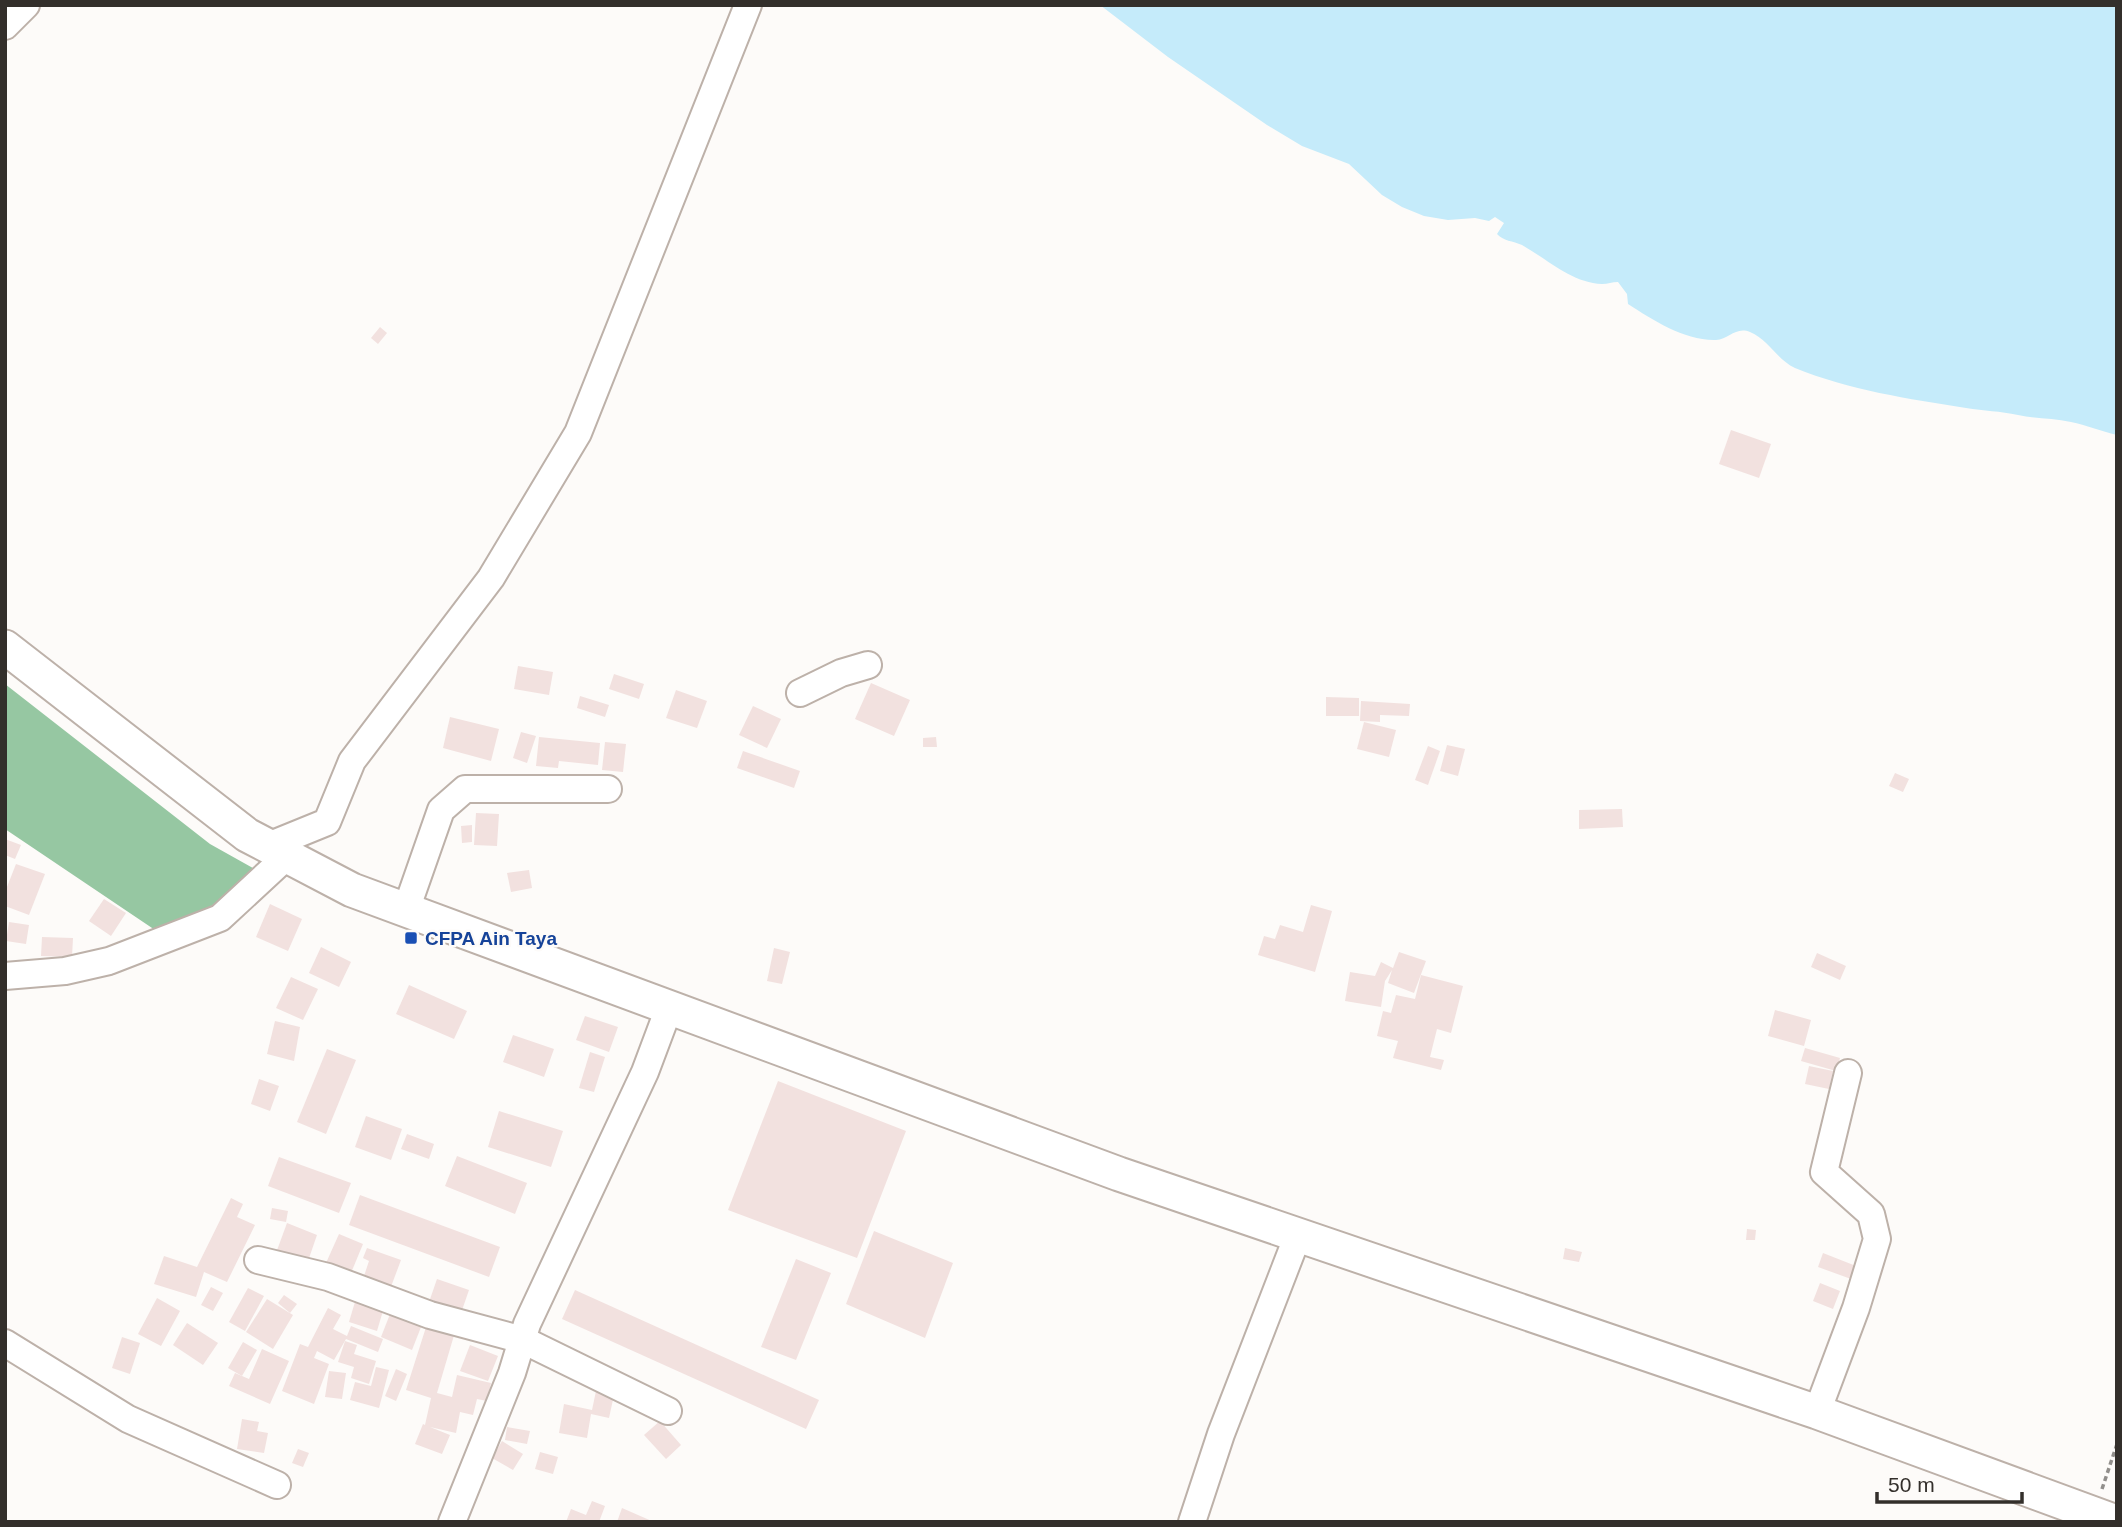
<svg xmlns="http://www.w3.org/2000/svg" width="2122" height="1527" font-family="Arial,sans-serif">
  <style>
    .forest { fill: #96c7a2 }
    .water { fill: #c5ebfa }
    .building { fill: #f2e1df }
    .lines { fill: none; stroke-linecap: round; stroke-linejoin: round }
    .minor-casing { stroke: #bdb1a9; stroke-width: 30 }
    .major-casing { stroke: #bdb1a9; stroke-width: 37 }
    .path { stroke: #918e8b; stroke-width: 3.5; stroke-dasharray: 5 3.5; stroke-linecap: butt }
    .minor { stroke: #fff; stroke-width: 26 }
    .major { stroke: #fff; stroke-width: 33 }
    .transit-dot { fill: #1a4fb4; stroke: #fdfbf9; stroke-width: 2.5 }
    .labels { text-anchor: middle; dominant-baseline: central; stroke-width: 5; stroke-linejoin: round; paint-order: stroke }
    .transit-label { font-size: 19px; font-weight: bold; fill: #164399; stroke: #fdfbf9; text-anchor: start }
  </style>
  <rect width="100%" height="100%" fill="#fdfbf9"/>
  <polygon class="forest" points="5,684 210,844 269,877 230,907 158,932 5,829"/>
  <path class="water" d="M1100,5h1017v430c-16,-4 -31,-10 -46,-13 -18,-4 -36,-3 -53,-7 -18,-4 -34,-4 -52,-7 -57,-9 -117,-18 -171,-40 -18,-8 -26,-28 -45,-36 -14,-6 -21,7 -34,8 -31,1 -63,-20 -88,-36l-1,-10 -9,-12c-6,0 -10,2 -16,2 -30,-1 -55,-25 -80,-39 -9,-4 -19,-4 -25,-11l7,-11 -9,-6 -6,4 -14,-3 -27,2 -24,-4 -22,-9 -20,-12 -33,-31 -47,-18 -35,-21 -99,-68z"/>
  <g class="building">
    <polygon points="380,327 387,333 378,344 371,338"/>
    <polygon points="1731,430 1771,444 1759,478 1719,464"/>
    <polygon points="518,666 553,672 549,695 514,689"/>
    <polygon points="614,674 644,684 639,699 609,689"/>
    <polygon points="871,683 910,700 894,736 855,719"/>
    <polygon points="676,690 707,701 697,728 666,718"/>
    <polygon points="580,696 609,705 605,717 577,708"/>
    <polygon points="1326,697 1359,698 1359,716 1326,716"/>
    <polygon points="1361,701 1410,704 1409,716 1380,715 1380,722 1360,721"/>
    <polygon points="753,706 781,719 767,748 739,735"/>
    <polygon points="450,717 499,729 491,761 443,748"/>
    <polygon points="1364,722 1396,730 1389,757 1357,749"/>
    <polygon points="521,732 536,736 527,763 513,758"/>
    <polygon points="539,737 600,743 598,765 559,761 558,768 536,766"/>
    <polygon points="936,737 937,747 923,747 923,738"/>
    <polygon points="605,742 626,744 623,772 602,770"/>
    <polygon points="1447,745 1465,749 1458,776 1440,771"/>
    <polygon points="1428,746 1440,751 1428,785 1415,780"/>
    <polygon points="743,751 800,771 794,788 737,768"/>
    <polygon points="1895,773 1909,779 1903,792 1889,786"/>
    <polygon points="1622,809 1623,827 1579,829 1579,810"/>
    <polygon points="476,813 499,814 497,846 474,845"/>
    <polygon points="472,825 472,842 462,843 461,826"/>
    <polygon points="5,839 21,845 15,859 5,855"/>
    <polygon points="16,864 45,874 29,915 5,906 5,892"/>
    <polygon points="529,870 532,888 511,892 507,873"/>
    <polygon points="104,899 126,913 111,936 89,921"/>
    <polygon points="270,904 302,919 288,951 256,937"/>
    <polygon points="1311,905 1332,911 1315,972 1258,955 1264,936 1275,939 1280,925 1303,932"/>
    <polygon points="9,922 29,925 26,944 6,941"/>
    <polygon points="42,937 73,938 72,957 41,956"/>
    <polygon points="321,947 351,962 339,987 309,973"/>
    <polygon points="774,948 790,952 782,984 767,981"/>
    <polygon points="1399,952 1426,961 1414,993 1388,983 1392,970 1385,981 1381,1007 1345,1001 1350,972 1375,976 1381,962 1393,968"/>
    <polygon points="1817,953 1846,966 1840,980 1811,967"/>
    <polygon points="1421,975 1463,986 1451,1033 1437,1029 1430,1057 1444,1060 1441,1070 1393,1058 1398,1041 1377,1036 1383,1011 1391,1013 1396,995 1415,999"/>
    <polygon points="291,977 318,989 303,1020 276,1008"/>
    <polygon points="409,985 467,1011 454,1039 396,1014"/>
    <polygon points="1775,1010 1811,1020 1804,1046 1768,1036"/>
    <polygon points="585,1016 618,1027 609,1052 576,1040"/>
    <polygon points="275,1021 300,1027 294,1061 267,1054"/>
    <polygon points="513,1035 554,1049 544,1077 503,1062"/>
    <polygon points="1805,1048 1840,1058 1836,1071 1801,1061"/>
    <polygon points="327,1049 356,1060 326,1134 297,1122"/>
    <polygon points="590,1052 605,1057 594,1092 579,1088"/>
    <polygon points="1809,1066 1833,1071 1829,1089 1805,1084"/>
    <polygon points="259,1079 279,1086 270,1111 251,1104"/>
    <polygon points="778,1081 906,1131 857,1258 728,1210"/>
    <polygon points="499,1111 563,1131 551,1167 488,1147"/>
    <polygon points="366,1116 402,1129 391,1160 355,1147"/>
    <polygon points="407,1134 434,1144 429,1159 401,1149"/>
    <polygon points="457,1156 527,1183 515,1214 445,1186"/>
    <polygon points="279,1157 351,1183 339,1213 268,1186"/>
    <polygon points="360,1195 500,1247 489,1277 349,1225"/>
    <polygon points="231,1198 243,1204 237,1217 255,1225 227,1282 204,1272 196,1297 154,1284 164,1256 197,1267"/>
    <polygon points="272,1208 288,1211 286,1222 270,1219"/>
    <polygon points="287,1223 317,1235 307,1264 276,1253"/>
    <polygon points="1747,1229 1756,1230 1755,1240 1746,1240"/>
    <polygon points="874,1231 953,1263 925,1338 846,1304"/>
    <polygon points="339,1234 363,1244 351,1273 326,1263"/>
    <polygon points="367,1248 401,1260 389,1292 362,1282 369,1261 363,1258"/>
    <polygon points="1565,1248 1582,1252 1579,1262 1563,1259"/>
    <polygon points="1823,1253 1856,1266 1851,1279 1818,1267"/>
    <polygon points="796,1259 831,1273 796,1360 761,1347"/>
    <polygon points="437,1279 469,1290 460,1316 428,1305"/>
    <polygon points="1820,1283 1840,1291 1833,1309 1813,1301"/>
    <polygon points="211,1287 223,1293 213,1311 201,1305"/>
    <polygon points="248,1288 264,1296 245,1331 229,1322"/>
    <polygon points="575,1290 819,1400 806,1429 562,1319"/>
    <polygon points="284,1295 297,1304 290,1313 278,1303"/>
    <polygon points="357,1295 385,1304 377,1331 349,1322"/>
    <polygon points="157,1298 180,1311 161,1346 138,1334"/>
    <polygon points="267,1299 293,1315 273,1349 246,1332"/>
    <polygon points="328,1308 341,1315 333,1329 347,1336 351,1326 383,1339 378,1352 346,1339 334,1360 317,1351 314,1358 329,1364 314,1404 282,1391 300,1344 308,1347"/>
    <polygon points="392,1309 423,1322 412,1350 381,1337"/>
    <polygon points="187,1323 218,1343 203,1365 173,1345"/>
    <polygon points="427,1324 455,1332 437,1393 452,1397 457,1375 491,1383 487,1401 477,1399 473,1415 460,1412 456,1433 430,1427 450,1435 442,1454 415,1444 423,1424 425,1425 431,1398 406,1390"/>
    <polygon points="122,1337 140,1343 130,1374 112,1368"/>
    <polygon points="345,1341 357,1345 354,1354 376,1361 369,1384 351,1378 354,1367 338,1362"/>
    <polygon points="243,1342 257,1350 242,1376 228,1368"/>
    <polygon points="470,1345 498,1356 488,1381 460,1371"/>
    <polygon points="262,1349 289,1361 270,1404 229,1386 235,1373 249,1379"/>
    <polygon points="376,1367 389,1370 379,1408 350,1400 355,1382 371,1386"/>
    <polygon points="396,1369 407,1374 396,1401 385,1396"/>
    <polygon points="329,1371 346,1373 342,1399 325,1397"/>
    <polygon points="596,1391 614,1395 609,1418 591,1414 587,1438 559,1433 564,1404 592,1410"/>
    <polygon points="242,1419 259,1422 257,1431 268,1433 264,1453 237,1449"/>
    <polygon points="660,1421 681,1445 666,1459 644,1435"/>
    <polygon points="507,1427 530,1431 527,1444 505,1440"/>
    <polygon points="502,1441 523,1454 513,1470 492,1458"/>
    <polygon points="298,1449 309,1453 303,1467 292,1463"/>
    <polygon points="540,1452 558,1457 553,1474 535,1469"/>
    <polygon points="592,1501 605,1506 599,1522 566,1522 571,1509 586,1515"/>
    <polygon points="622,1508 654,1522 617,1522"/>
  </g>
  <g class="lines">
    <g class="minor-casing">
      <g id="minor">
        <polyline points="5,26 26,5"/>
        <polyline points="800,693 841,673 868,665"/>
        <polyline points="268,846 327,822 352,761 491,578 578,433 748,5"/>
        <polyline points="406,910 441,810 465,789 608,789"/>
        <polyline points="5,976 65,971 109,961 220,918 287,856"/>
        <polyline points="258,1260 328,1277 430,1315 523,1340 668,1411"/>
        <polyline points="5,1343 128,1419 277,1485"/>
        <polyline points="1817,1412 1856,1308 1877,1239 1871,1214 1824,1172 1848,1073"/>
        <polyline points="452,1522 512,1373 527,1324 645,1072 669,1008"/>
        <polyline points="1192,1522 1221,1434 1298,1235"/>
      </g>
    </g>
    <g class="major-casing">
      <polyline id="major" points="5,647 247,835 352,890 1119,1174 1817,1412 2116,1522"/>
    </g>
    <polyline class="path" points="2102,1489 2117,1444"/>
    <use href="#minor" class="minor"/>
    <use href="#major" class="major"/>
  </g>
  <rect class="transit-dot" x="404" y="931" width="14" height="14" rx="3.5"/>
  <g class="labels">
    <g class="transit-label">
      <text x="425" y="938">CFPA Ain Taya</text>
    </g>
  </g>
  <rect width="2122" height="1527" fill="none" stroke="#332f2b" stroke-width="14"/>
  <path d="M1877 1492v10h145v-10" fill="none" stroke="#332f2b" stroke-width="3.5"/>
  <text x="1888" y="1492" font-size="21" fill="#332f2b" stroke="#fdfbf9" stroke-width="5" paint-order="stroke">50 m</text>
</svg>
